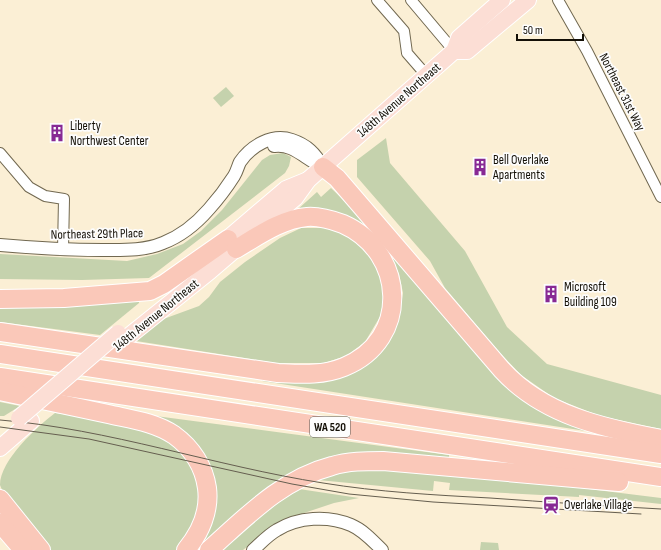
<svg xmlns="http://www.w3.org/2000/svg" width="661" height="550" font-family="'Sofia Sans Condensed',sans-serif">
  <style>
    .green { fill: #c5d2ad }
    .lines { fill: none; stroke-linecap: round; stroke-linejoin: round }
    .minor-casing { stroke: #716850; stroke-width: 12 }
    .tertiary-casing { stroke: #716850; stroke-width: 14 }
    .primary-casing { stroke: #fff; stroke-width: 18 }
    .motorway-casing { stroke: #fff; stroke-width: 20 }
    .minor { stroke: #fff; stroke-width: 10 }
    .tertiary { stroke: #fff; stroke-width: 12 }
    .primary { stroke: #fcded5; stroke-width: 16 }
    .motorway { stroke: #fac8b9; stroke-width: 18 }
    .tram { stroke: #655e4f; stroke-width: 1 }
    .primary-bridge-casing { stroke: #fff; stroke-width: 18; stroke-linecap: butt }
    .primary-bridge { stroke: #fcded5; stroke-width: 16 }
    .labels { text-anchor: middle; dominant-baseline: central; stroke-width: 3.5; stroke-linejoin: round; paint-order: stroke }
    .shield { fill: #fdfdfd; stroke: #595650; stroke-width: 1 }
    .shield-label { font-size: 12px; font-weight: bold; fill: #130f06 }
    .street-label { font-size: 13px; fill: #130f06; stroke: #fdfdfd }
    .poi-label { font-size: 13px; fill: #130f06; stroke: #fdfdfd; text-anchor: start }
  </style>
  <rect width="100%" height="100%" fill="#fbefd5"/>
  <g class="green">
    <polygon points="226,87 234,96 221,107 213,98"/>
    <polygon points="386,138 390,163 465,251 507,327 547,364 661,395 661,429 600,416 554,398 521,375 501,354 445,288 430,261 357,177 357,160"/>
    <polygon points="283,153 291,157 289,166 285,173 149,278 82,280 0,279 0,254 127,261 157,254 183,244 201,231 222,210 262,160 270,155"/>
    <path d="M331,188l33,32 7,10c-30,-19 -39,-20 -74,-20l20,-18 4,5z"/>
    <polygon points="301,228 327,228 347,235 366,250 378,268 384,293 381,315 365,342 346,356 324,363 276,363 136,341 158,321 199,306 209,297 220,282 245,262 280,238"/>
    <polygon points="387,249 491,369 586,427 586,431 262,381 264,378 366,365 384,349 397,325 403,293 399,274"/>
    <polygon points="139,301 139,303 100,335 0,322 0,306"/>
    <polygon points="0,402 20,406 4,416 0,416"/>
    <path d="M55,413l66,9 39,13 30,25 11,25 -1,26 -21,39h-128c-16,-17 -43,-42 -51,-65 0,-25 38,-59 55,-72z"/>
    <polygon points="148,415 449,455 449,458 347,456 203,545 200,542 214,485"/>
    <path d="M363,470c100,2 199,16 298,28v6l-82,-9v2l-130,-7 1,-7 -16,-2 -1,10 -115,-11 18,-7z"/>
    <polygon points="299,489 359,498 334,503 280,521 243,550 221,550 266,511"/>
    <polygon points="481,542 498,543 499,550 480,550"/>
  </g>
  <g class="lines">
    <g class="minor-casing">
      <g id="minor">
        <polyline points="377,0 404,31 407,53 427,76"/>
        <polyline points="411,0 454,51"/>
        <polyline points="558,0 587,51 661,197"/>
        <polyline points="0,153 29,187 45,196 64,199 63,250"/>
      </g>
    </g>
    <g class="tertiary-casing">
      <g id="tertiary">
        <path d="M274,146c19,-3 32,14 49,21"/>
        <path d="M0,245c34,3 68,5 103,5 20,0 41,1 60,-7 18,-7 33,-19 46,-34 9,-10 18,-22 25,-33 3,-5 4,-10 6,-14 11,-16 32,-29 52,-22 15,5 23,13 31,27"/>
        <path d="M253,550c8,-7 15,-15 24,-20 21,-13 51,-15 74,-5 12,5 22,16 31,25"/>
      </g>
    </g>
    <g class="primary-casing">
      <g id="primary">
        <polyline points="454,51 467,51 528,0"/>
        <polyline points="218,247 286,189 308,180"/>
        <polyline points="129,336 210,271 295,198 308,180 454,51 459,38 502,0"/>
        <polyline points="0,448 31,421"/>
      </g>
    </g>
    <g class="motorway-casing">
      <g id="motorway">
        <path d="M323,167l14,11 165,192c41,45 101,58 159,69"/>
        <polyline points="0,299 64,298 150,291 164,284 228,239"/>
        <path d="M0,332l278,41c22,1 44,3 66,-6 67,-27 62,-115 -1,-143 -11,-4 -24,-8 -36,-7 -25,2 -49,19 -71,32"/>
        <polyline points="0,354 661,454"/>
        <polyline points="0,377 661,477"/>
        <path d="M0,391c36,8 72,15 108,23 22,5 47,8 66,21 18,13 30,32 33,53 3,23 -7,45 -21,62"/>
        <polyline points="0,499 41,550"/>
        <polyline points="0,523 23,550"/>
        <path d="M209,550c37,-33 73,-71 123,-84 16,-5 34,-5 51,-5l236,21"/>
      </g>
    </g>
    <use href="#minor" class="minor"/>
    <use href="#tertiary" class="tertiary"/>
    <use href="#primary" class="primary"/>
    <use href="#motorway" class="motorway"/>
    <g class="tram">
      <path d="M0,420c110,9 214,46 323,63 55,9 111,12 167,15 57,4 114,8 171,11"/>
      <polyline points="0,427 89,439 292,484 349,494 433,502 641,514"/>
    </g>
    <g class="primary-bridge-casing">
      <polyline id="primary-bridge" points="19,418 118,333"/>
    </g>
    <use href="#primary-bridge" class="primary-bridge"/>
  </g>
  <defs>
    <g id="building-bare" transform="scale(1.38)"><path d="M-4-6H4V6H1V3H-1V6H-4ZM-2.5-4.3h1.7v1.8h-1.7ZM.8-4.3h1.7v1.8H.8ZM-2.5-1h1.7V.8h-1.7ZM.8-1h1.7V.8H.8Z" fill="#872994" stroke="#fdfdfd" stroke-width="2.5" paint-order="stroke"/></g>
    <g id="station-bare" transform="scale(1.38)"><path d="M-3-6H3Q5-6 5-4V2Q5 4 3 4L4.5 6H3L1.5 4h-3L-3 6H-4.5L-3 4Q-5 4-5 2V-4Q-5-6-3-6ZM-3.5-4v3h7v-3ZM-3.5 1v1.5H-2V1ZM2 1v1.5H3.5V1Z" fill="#872994" stroke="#fdfdfd" stroke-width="2.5" paint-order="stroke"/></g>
  </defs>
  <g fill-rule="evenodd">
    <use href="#building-bare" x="57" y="133"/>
    <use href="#building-bare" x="480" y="167"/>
    <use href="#building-bare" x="551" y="294"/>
    <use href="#station-bare" x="551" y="505"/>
  </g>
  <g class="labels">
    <rect class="shield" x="310" y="417" width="40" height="20" rx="3"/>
    <g class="shield-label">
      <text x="330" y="427">WA 520</text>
    </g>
    <g class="street-label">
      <text transform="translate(622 92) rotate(63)">Northeast 31st Way</text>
      <text transform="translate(399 100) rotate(-41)">148th Avenue Northeast</text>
      <text transform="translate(97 234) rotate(-1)">Northeast 29th Place</text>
      <text transform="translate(156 315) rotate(-39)">148th Avenue Northeast</text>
    </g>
    <g class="poi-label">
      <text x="70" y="126">Liberty<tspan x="70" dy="15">Northwest Center</tspan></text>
      <text x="493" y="160">Bell Overlake<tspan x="493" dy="15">Apartments</tspan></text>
      <text x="564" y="287">Microsoft<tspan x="564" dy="15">Building 109</tspan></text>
      <text x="564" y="505">Overlake Village</text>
    </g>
  </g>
  <path d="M517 34v6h66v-6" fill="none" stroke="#130f06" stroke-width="2"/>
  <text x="523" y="34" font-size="12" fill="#130f06" stroke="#fdfdfd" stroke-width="3" paint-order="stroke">50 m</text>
</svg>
